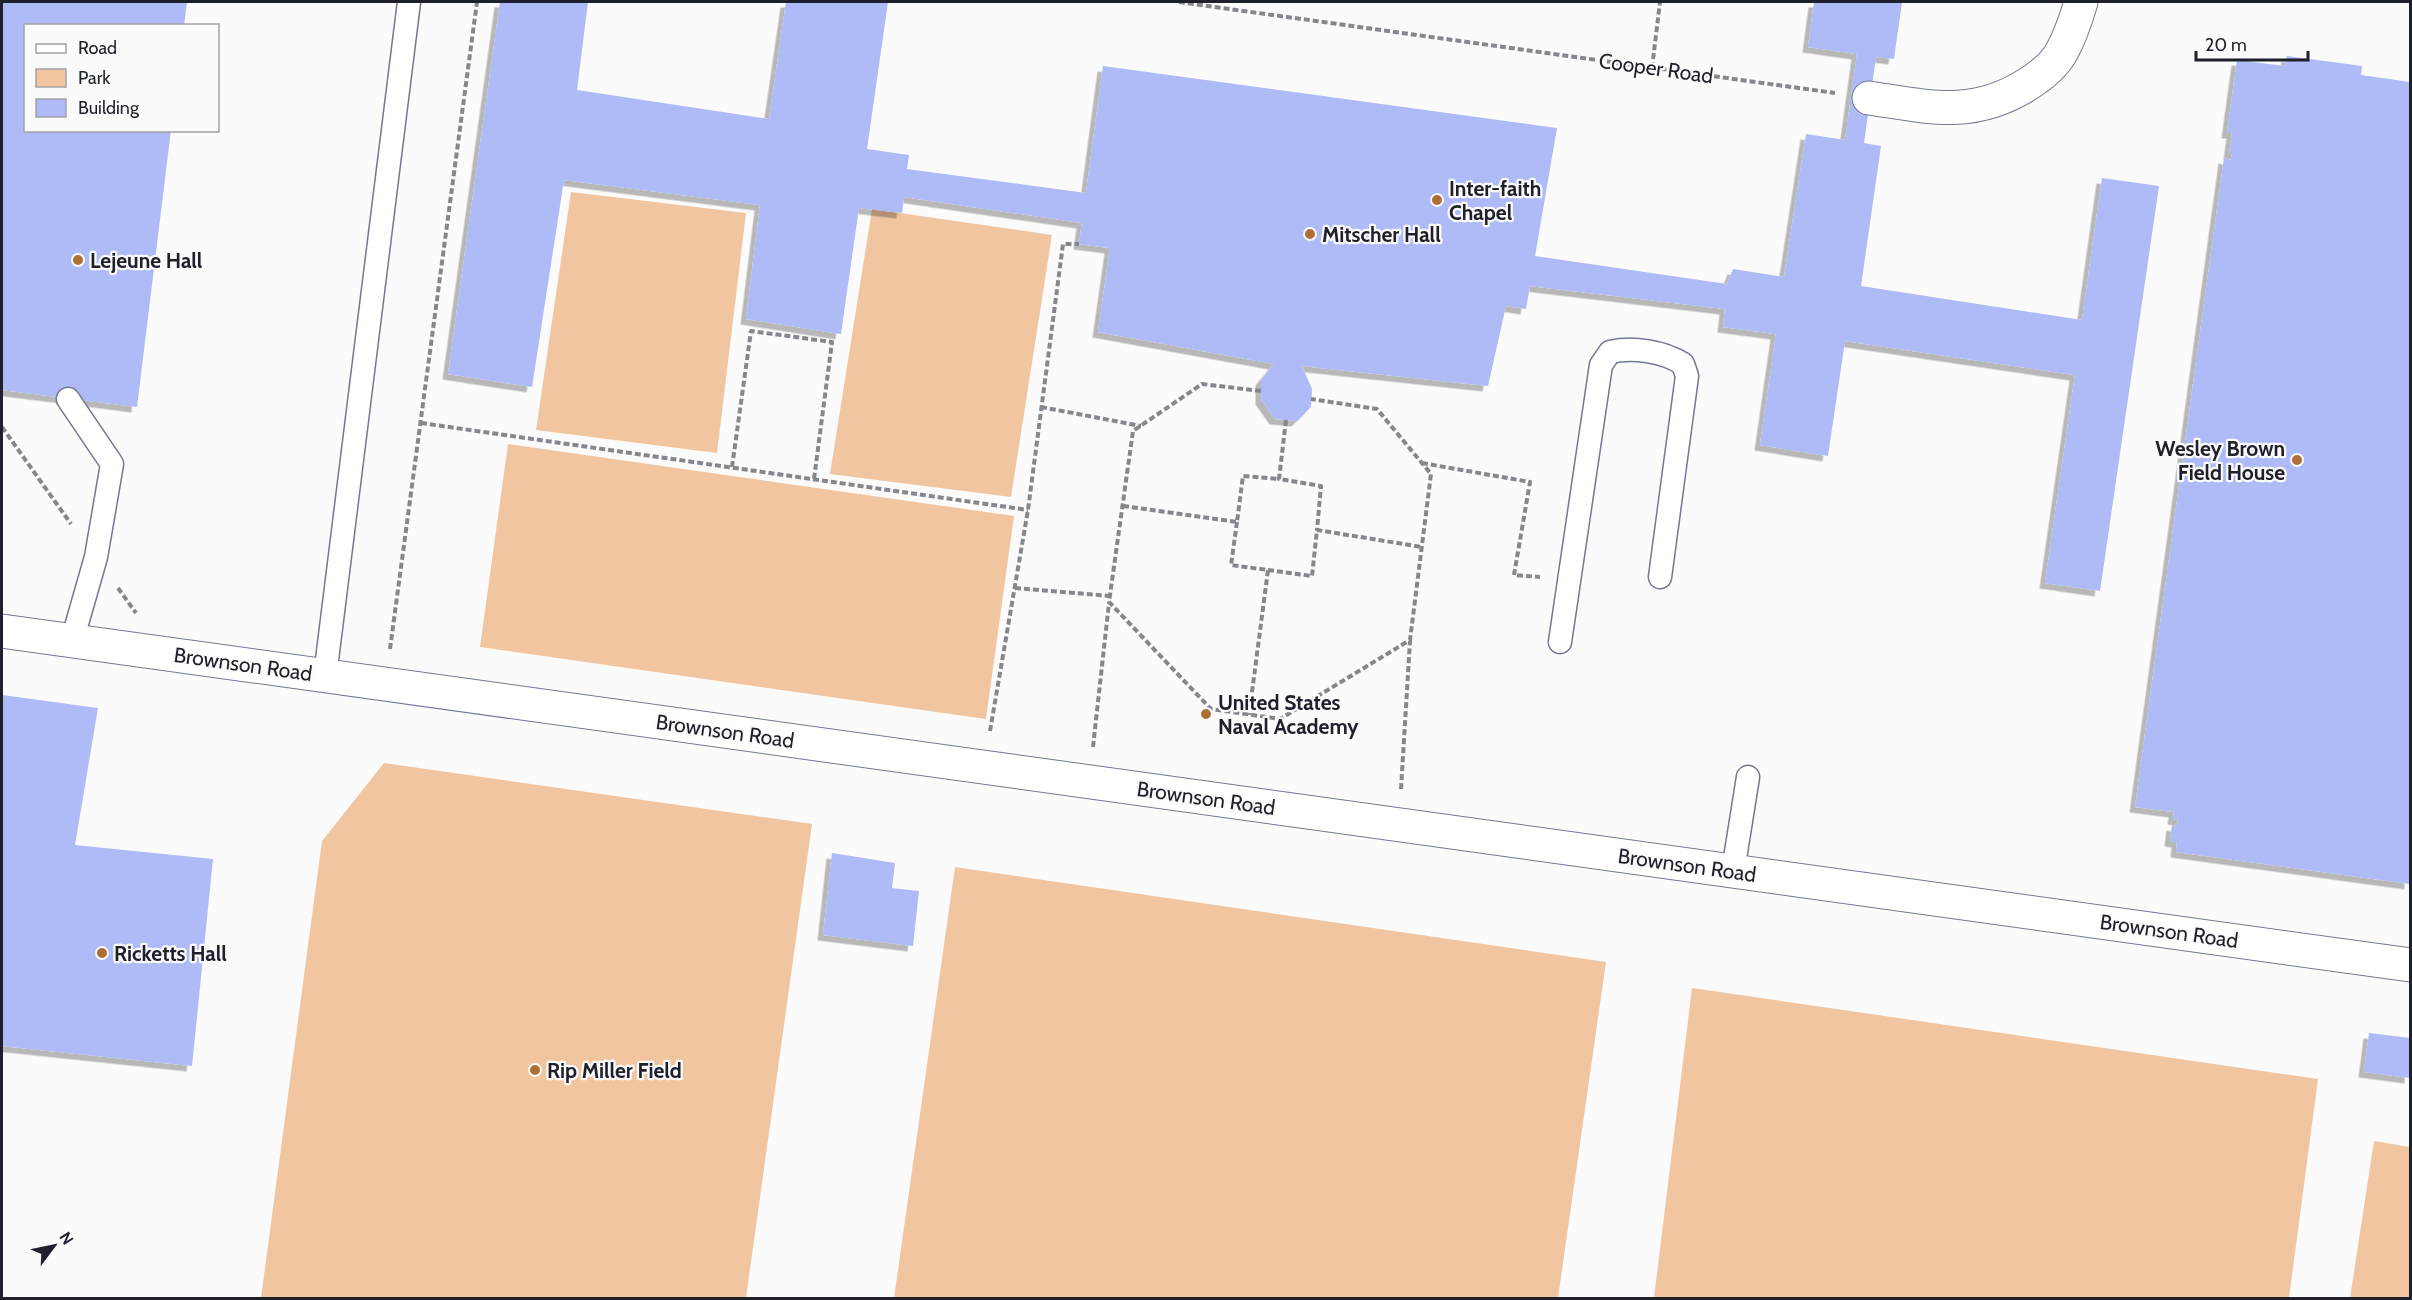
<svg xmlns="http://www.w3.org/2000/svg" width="2412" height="1300" font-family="Cabin,sans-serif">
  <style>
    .green { fill: #f1c59f }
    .building { fill: #aebbf6; filter: url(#shadow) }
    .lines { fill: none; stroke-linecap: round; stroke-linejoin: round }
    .lane-casing { stroke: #727895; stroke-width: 25 }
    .street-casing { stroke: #727895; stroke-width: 35 }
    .path { stroke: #86878d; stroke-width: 4; stroke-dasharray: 6 3; stroke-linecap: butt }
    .lane { stroke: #fff; stroke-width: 22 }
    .street { stroke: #fff; stroke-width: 33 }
    .poi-dot { fill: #ad6f34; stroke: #fbfbfb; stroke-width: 2 }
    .labels { text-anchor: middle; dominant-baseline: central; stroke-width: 4.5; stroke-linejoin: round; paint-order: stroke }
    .street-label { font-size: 21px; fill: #1e202c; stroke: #fbfbfb }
    .poi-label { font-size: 21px; font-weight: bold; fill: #1e202c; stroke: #fbfbfb; text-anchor: start }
  </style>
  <defs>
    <filter id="shadow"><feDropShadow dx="-5.5" dy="5.5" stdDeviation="0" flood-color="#0004"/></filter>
  </defs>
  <rect width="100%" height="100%" fill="#fbfbfb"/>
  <g class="green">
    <polygon points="571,192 746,213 717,453 536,430"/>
    <polygon points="872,209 1052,235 1011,497 830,474"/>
    <polygon points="508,444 1014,516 986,719 480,647"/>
    <polygon points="384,763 812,824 746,1298 261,1298 322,841"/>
    <polygon points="955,867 1606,962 1558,1298 894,1298"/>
    <polygon points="1692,988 2318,1079 2289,1298 1654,1298"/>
    <polygon points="2374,1141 2410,1147 2410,1298 2350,1298"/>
  </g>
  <g class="building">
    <polygon points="2,2 187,2 184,26 26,26 26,130 171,130 137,407 2,390"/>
    <polygon points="500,2 588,2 577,90 769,119 786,2 888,2 867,149 909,155 907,169 1086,193 1103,66 1557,128 1535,256 1727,284 1733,269 1784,277 1806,134 1845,140 1857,54 1808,47 1814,2 1902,2 1894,59 1876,57 1864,143 1881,146 1861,286 2082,320 2102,178 2159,186 2100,591 2045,583 2075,375 1845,341 1828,456 1760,445 1776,334 1723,327 1725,309 1530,286 1526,309 1506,306 1488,386 1302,366 1312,389 1311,407 1297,421 1275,419 1261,399 1261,380 1274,364 1098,332 1110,248 1079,244 1082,223 904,197 902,213 859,208 841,334 746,319 760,205 564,180 532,387 448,374"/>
    <polygon points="2287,56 2362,66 2361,75 2410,82 2410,884 2176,852 2177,842 2170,841 2172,825 2177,826 2178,820 2173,819 2174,812 2135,807 2224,158 2231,160 2232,154 2229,154 2232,133 2227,133 2237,60 2285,66"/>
    <polygon points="2,695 98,708 75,845 213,859 192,1066 2,1046"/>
    <polygon points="832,853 895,863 892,888 919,891 913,946 823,935"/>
    <polygon points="2369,1033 2410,1038 2410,1078 2364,1072"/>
  </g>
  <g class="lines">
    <g class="lane-casing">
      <g id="lane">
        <polyline points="68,399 112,464 96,557 72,641"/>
        <path d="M1560,642l41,-277 9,-13c23,-5 53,-1 73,12l4,12 -27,201"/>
        <polyline points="325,676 409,2"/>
        <polyline points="1733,871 1748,777"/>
      </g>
    </g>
    <g class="street-casing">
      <g id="street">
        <path d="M1869,98c60,9 104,21 159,-14 11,-7 26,-19 33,-31 9,-16 15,-34 20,-51"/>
        <polyline points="2,631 2410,965"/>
      </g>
    </g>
    <g class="path">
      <polyline points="1179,2 1835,93"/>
      <polyline points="1652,68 1660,2"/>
      <polyline points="1261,391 1202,384 1133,431 1109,602 1211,709 1280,719 1410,640 1431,474 1377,409 1311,399"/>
      <polyline points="1041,407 1141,426"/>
      <polyline points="1286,420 1279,479 1321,486 1317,530"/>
      <polyline points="421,423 1028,510"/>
      <polyline points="2,427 71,524"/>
      <polyline points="1422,463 1530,482 1514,575 1540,577"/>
      <polyline points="732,467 751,331 832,342 814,479"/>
      <polyline points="1123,506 1237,522 1243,476 1279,479"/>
      <polyline points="1237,522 1231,565 1268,570 1249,715"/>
      <polyline points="1268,570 1312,576 1317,530 1422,547"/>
      <polyline points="118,588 136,613"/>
      <polyline points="1015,588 1110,596"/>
      <polyline points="390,649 477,2"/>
      <polyline points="990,731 1028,510 1063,244 1079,244"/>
      <polyline points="1093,747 1109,603"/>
      <polyline points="1401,789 1410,641"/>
    </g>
    <use href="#lane" class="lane"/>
    <use href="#street" class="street"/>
  </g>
  <g class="poi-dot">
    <circle cx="1437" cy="200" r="6"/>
    <circle cx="1310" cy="234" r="6"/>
    <circle cx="78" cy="260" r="6"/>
    <circle cx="2297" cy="460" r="6"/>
    <circle cx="1206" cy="714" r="6"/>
    <circle cx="102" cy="953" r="6"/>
    <circle cx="535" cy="1070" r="6"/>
  </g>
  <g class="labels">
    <g class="street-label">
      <text transform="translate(1656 68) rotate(8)">Cooper Road</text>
      <text transform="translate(243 664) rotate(8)">Brownson Road</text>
      <text transform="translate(725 731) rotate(8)">Brownson Road</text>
      <text transform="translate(1206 798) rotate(8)">Brownson Road</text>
      <text transform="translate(1687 865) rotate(8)">Brownson Road</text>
      <text transform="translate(2169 931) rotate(8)">Brownson Road</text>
    </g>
    <g class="poi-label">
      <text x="1449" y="188">Inter-faith<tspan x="1449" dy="24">Chapel</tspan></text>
      <text x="1322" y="234">Mitscher Hall</text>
      <text x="90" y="260">Lejeune Hall</text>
      <text x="2285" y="448" text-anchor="end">Wesley Brown<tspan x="2285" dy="24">Field House</tspan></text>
      <text x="1218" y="702">United States<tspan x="1218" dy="24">Naval Academy</tspan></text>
      <text x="114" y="953">Ricketts Hall</text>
      <text x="547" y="1070">Rip Miller Field</text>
    </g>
  </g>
  <rect width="2412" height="1300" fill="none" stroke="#1e202c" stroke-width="6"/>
  <rect x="24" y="24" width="195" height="108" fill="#fbfbfb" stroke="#a3a3a8" stroke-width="1.5"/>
  <rect x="36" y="44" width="30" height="9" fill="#ffffff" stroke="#a3a3a8" stroke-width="1.5"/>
  <text x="78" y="54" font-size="18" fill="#1e202c">Road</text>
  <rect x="36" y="69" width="30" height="18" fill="#f1c59f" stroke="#a3a3a8" stroke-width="1.5"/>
  <text x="78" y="84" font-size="18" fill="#1e202c">Park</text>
  <rect x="36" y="99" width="30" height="18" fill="#aebbf6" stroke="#a3a3a8" stroke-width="1.5"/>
  <text x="78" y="114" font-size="18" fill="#1e202c">Building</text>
  <g transform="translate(54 1246) rotate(58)" stroke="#fbfbfb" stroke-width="4.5" paint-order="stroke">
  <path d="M0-4.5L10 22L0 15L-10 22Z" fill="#1e202c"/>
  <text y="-9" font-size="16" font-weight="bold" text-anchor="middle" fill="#1e202c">N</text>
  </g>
  <path d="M2196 51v9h112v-9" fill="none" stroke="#1e202c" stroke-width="3"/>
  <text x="2205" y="51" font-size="18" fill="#1e202c" stroke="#fbfbfb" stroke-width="4.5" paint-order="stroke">20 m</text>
</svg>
